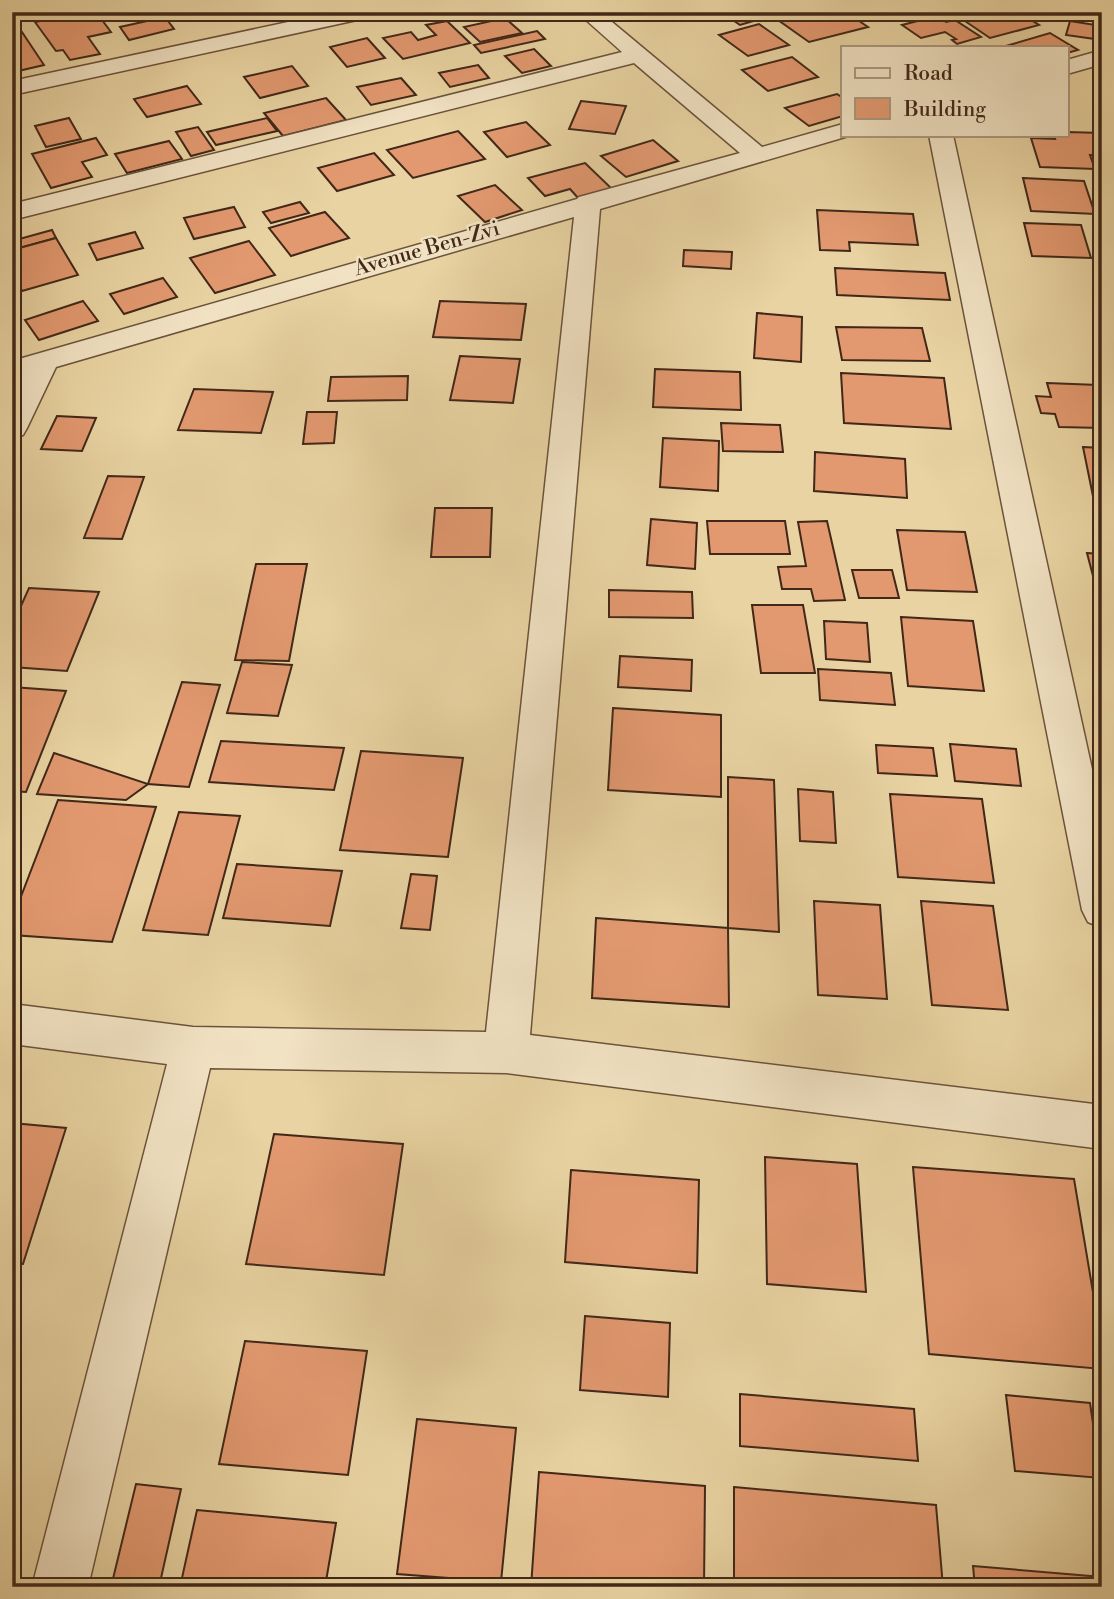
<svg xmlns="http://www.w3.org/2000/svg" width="1114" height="1599" font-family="'Libre Bodoni',serif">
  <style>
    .building { fill: #e39970; stroke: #412819; stroke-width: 2 }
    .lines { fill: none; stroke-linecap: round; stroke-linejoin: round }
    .minor-casing { stroke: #6b533b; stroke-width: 3 }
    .minor { fill: #f1e2c3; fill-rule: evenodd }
    .labels { text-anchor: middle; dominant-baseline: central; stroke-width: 5; stroke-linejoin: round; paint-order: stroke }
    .far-street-label { font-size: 21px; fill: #412819; stroke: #f1e2c3 }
  </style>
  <rect width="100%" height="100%" fill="#e9d3a2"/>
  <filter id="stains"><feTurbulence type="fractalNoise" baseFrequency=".00286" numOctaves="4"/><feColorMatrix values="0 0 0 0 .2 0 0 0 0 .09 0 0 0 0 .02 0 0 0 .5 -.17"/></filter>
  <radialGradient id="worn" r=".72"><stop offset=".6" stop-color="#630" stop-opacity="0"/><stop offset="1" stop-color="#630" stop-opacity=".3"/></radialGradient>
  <g class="building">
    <polygon points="45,12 96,12 111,32 88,37 100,54 70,60 63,50 56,51 35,22 50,19"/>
    <polygon points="721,12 760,12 767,17 740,25"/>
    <polygon points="781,12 846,12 868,27 809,42 771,15"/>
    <polygon points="967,12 1018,12 1039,25 990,38 956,15"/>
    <polygon points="937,16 946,22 955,20 981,37 957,44 952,40 956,39 945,32 921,38 902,25"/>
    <polygon points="165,17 174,29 129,40 120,27"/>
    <polygon points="505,18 522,33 480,42 464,27"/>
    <polygon points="447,21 470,43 403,59 383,38 411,32 418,40 436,35 426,25"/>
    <polygon points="1070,21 1102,26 1102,40 1066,35"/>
    <polygon points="759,24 789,45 748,56 719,35"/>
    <polygon points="537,31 545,39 481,53 474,45"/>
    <polygon points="22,32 44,65 18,71 12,62 12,35"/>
    <polygon points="1050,33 1078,50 1067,53 1067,47 1006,46"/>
    <polygon points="367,38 385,58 347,67 330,47"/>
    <polygon points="534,49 551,66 522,73 505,56"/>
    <polygon points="792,57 818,77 768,91 742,70"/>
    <polygon points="478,65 489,78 450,87 439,73"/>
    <polygon points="292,66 308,86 260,98 244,77"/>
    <polygon points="401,78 416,95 371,105 357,87"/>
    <polygon points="187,86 201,104 147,117 134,99"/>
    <polygon points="837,94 843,98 843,116 809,126 785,108"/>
    <polygon points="326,98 346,120 283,136 264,113"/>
    <polygon points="581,101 626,106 615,134 569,129"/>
    <polygon points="69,118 81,139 46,147 35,126"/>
    <polygon points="267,118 277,131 216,145 207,132"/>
    <polygon points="526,122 550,145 507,157 484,132"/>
    <polygon points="198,127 214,150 191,156 176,132"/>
    <polygon points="458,131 485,159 413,178 387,150"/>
    <polygon points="1067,132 1102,133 1102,155 1090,155 1095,169 1040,167 1031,138 1055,139 1053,135 1067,135"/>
    <polygon points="96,138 107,155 82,162 92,177 51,188 32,154"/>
    <polygon points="653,140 678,161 626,177 601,156"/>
    <polygon points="169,141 182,159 127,173 115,154"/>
    <polygon points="374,153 394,175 337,191 318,168"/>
    <polygon points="585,163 612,189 579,199 570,189 545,196 528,178"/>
    <polygon points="1023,178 1084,181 1095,214 1031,211"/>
    <polygon points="495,185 522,210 485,222 458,196"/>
    <polygon points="300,202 309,213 271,223 263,212"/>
    <polygon points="234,207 245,227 194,239 184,218"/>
    <polygon points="817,210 913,214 918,245 849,242 850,251 820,250"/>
    <polygon points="325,212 349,238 291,256 269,228"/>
    <polygon points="1024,223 1081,225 1091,258 1032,256"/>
    <polygon points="52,230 56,238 12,250 12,241"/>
    <polygon points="135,232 143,248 97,260 89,244"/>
    <polygon points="56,238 78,275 22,291 12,272 12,250"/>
    <polygon points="249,241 275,275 215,293 190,258"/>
    <polygon points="684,250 732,252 731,269 683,266"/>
    <polygon points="835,268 945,273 950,300 837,295"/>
    <polygon points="163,278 177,297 124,314 110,294"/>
    <polygon points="83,301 98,321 39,340 25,320"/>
    <polygon points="440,301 526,304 521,340 433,337"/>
    <polygon points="757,313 802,317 801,362 754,358"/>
    <polygon points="836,327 922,328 930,361 842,360"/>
    <polygon points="460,356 520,359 513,403 450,400"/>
    <polygon points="655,369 740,372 741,410 653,407"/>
    <polygon points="841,373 944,378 951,429 844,423"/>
    <polygon points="408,376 407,400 328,401 331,377"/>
    <polygon points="1047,383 1098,385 1102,396 1102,428 1059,427 1055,414 1041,413 1036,396 1051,397"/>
    <polygon points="194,389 273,392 261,433 178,430"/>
    <polygon points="307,412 337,412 334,443 303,444"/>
    <polygon points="57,416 96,418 82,451 41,449"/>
    <polygon points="721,423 780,425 783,452 723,451"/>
    <polygon points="663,438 719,441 718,491 660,487"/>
    <polygon points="1083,447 1102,448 1102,507 1095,506"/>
    <polygon points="815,452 905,459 907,498 814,491"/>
    <polygon points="108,476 144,477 122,539 84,538"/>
    <polygon points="435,508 492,508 490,557 431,557"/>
    <polygon points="651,519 697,523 695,569 647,565"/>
    <polygon points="707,521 785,521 790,554 710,554"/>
    <polygon points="827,521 845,600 814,601 811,589 782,589 778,567 806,566 798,522"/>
    <polygon points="897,530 965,532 977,592 907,590"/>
    <polygon points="1087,553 1102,554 1102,595 1098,595"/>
    <polygon points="256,564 307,564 289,661 235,660"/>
    <polygon points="852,570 892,570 899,598 859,598"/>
    <polygon points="29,588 99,592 67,671 12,667 12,626"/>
    <polygon points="609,590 692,592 693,618 609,617"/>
    <polygon points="752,605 803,605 815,673 761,673"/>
    <polygon points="901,617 973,621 984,691 908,686"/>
    <polygon points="824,621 867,623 870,662 826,659"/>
    <polygon points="620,656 692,660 691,691 618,687"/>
    <polygon points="242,662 292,665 278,716 227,713"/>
    <polygon points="818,669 891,673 895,705 820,700"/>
    <polygon points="182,682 220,685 189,787 148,784"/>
    <polygon points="12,687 66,691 26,792 12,791"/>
    <polygon points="613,708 721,715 721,797 608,790"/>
    <polygon points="221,741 344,748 334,790 209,782"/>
    <polygon points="950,744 1016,749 1021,786 955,781"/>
    <polygon points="876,745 933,748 937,776 878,773"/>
    <polygon points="361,751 463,758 448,857 340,850"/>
    <polygon points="54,753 148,784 126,800 37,794"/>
    <polygon points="728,777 774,780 779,932 728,928"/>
    <polygon points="798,789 833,792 836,843 800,841"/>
    <polygon points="890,794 982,799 994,883 898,877"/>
    <polygon points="58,800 156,807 112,942 12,935 12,920"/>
    <polygon points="179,812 240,816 208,935 143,930"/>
    <polygon points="237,864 342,871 330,926 223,918"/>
    <polygon points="411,874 437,876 430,930 401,928"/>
    <polygon points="814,901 880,905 887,999 818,995"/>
    <polygon points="921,901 993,906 1008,1010 932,1005"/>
    <polygon points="596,918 728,928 729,1007 592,998"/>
    <polygon points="12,1123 66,1128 23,1264 12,1263"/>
    <polygon points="274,1134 403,1144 384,1275 246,1264"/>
    <polygon points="765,1157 857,1164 866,1292 767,1284"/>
    <polygon points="913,1167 1074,1179 1102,1346 1102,1369 929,1354"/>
    <polygon points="571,1170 699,1180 697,1273 565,1262"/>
    <polygon points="585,1316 670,1323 668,1397 580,1390"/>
    <polygon points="245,1341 367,1351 348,1475 219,1464"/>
    <polygon points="740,1394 914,1409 918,1461 740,1446"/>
    <polygon points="1006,1395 1090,1403 1101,1478 1015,1471"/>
    <polygon points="417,1419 516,1428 501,1582 397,1574"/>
    <polygon points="539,1472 705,1486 704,1587 531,1587"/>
    <polygon points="136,1484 181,1489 159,1587 111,1587"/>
    <polygon points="734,1487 936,1505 943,1587 734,1587"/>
    <polygon points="197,1510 336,1523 325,1587 180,1587"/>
    <polygon points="973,1566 1102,1577 1102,1587 975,1587"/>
  </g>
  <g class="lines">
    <g class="minor-casing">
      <g id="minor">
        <polygon points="335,12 376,12 374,17 366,18 12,95 12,81"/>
        <polygon points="577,12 600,12 762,147 843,124 843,135 852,135 600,209 530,1035 1102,1105 1102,1149 506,1073 210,1068 88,1587 32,1587 167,1064 12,1044 12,1004 193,1027 486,1032 574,217 56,367 27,428 23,435 12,438 12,396 22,376 12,379 12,361 577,199 579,197 740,153 634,63 12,220 12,204 622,52"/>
        <polygon points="1102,50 1102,64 1067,74 1067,60"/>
        <polygon points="929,135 953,135 1102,815 1102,928 1088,922 1082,910"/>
      </g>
    </g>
    <use href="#minor" class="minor"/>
  </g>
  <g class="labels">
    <g class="far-street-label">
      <text transform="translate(427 249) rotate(-16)">Avenue Ben-Zvi</text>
    </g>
  </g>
  <rect width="1114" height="1599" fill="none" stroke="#e9d3a2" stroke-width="42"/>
  <rect x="14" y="14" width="1086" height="1571" fill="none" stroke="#412819" stroke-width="3.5"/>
  <rect x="21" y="21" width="1072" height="1557" fill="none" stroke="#412819" stroke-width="2"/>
  <rect x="841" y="46" width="228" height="91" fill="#f1e2c3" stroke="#ab987f" stroke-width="2"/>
  <rect x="855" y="68" width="35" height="10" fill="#f1e2c3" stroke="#ab987f" stroke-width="2"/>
  <text x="904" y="80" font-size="21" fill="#412819">Road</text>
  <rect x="855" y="98" width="35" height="21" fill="#e39970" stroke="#ab987f" stroke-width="2"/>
  <text x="904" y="116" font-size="21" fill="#412819">Building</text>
  <rect width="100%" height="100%" filter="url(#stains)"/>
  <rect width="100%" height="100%" fill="url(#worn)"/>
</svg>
